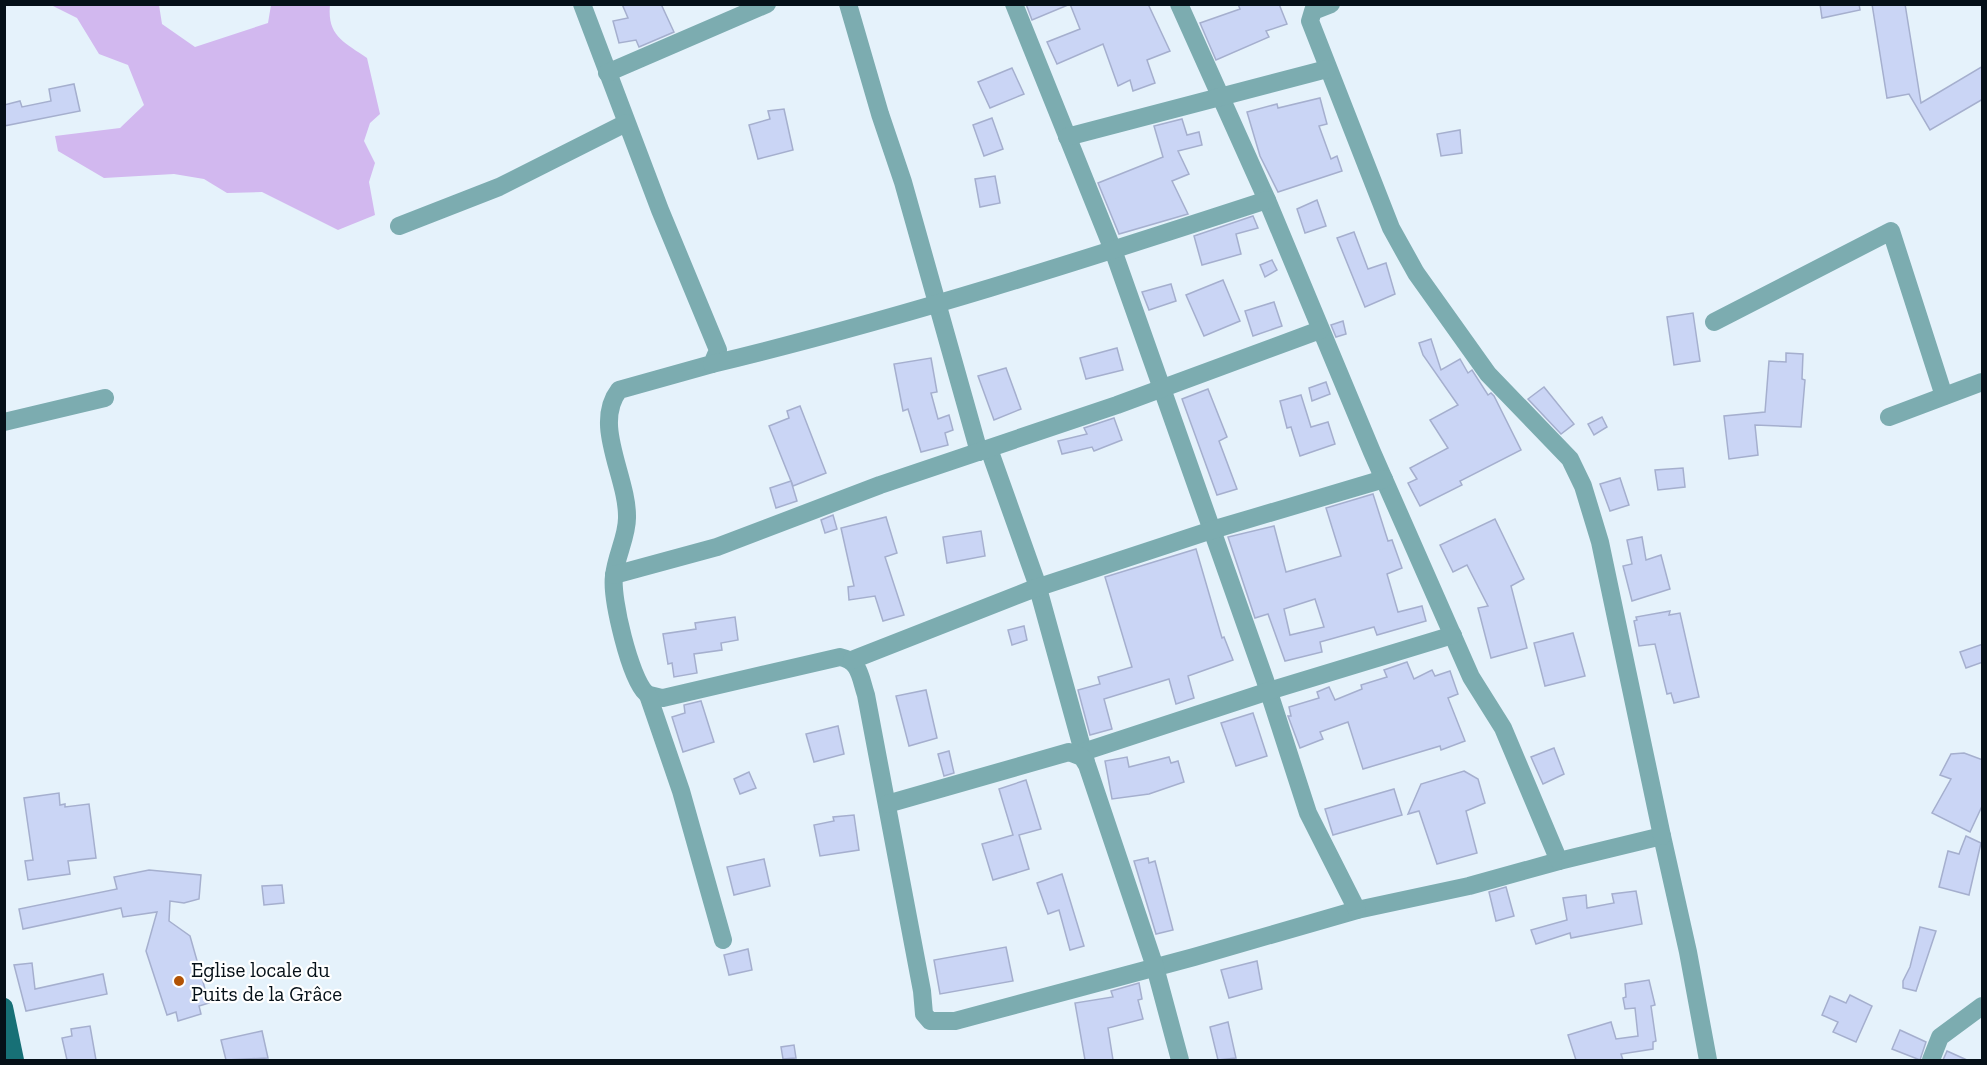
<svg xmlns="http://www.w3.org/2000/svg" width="1987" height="1065" font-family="'Zilla Slab',serif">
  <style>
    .green { fill: #d2b8ef }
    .building { fill: #cad5f5; stroke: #a5afce; stroke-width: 1.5; fill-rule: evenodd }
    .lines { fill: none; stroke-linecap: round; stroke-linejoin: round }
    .minor { stroke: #7cacb0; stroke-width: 18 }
    .major { stroke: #177076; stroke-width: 18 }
    .poi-dot { fill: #b25305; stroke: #fff; stroke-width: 2 }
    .labels { text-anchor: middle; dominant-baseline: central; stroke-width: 4.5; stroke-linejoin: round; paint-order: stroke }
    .poi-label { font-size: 21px; fill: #051018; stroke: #fff; text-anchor: start }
  </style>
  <rect width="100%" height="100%" fill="#e5f2fb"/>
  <path class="green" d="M51,5h108l3,19 33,23 73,-24 3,-18h59c-3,31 14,37 37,53l13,56 -10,9 -6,18 11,22 -6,19 6,33 -37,15 -76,-38 -35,1 -23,-14 -30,-5 -70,4 -46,-27 -3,-15 65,-8 24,-23 -16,-40 -29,-11 -22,-36z"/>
  <g class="building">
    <polygon points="622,4 661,4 674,32 639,47 636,40 619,43 613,21 628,18"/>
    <polygon points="1026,4 1068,4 1068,5 1032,20"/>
    <polygon points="1070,4 1148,4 1170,51 1147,60 1155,83 1133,91 1130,80 1118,86 1103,44 1057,64 1047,42 1080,29"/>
    <polygon points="1238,4 1279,4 1287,24 1266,31 1269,37 1216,60 1200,23 1240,9"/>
    <polygon points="1820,4 1859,4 1860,10 1822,18"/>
    <polygon points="1872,4 1905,4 1921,103 1983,66 1983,99 1930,130 1909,94 1887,98"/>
    <polygon points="1012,68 1024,94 990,108 978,82"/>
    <polygon points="74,84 80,111 4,126 4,105 20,101 22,107 51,101 49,89"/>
    <polygon points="1320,98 1327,124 1319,126 1331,159 1337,156 1342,171 1278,192 1260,156 1247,112 1277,104 1278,108"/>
    <polygon points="784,109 793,150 758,159 749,125 770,119 768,111"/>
    <polygon points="992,118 1003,149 984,156 973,125"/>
    <polygon points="1182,119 1187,135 1199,132 1202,145 1178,151 1189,174 1172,181 1188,214 1119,234 1098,183 1163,157 1154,126"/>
    <polygon points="1460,130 1462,153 1441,156 1437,134"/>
    <polygon points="995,176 1000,203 980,207 975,179"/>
    <polygon points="1317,200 1326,226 1305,233 1297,209"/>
    <polygon points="1253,216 1258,228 1236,234 1241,254 1202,265 1194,236"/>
    <polygon points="1354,232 1368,269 1386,263 1395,294 1365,307 1337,238"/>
    <polygon points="1272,260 1277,270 1265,277 1260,265"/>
    <polygon points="1223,280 1240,321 1204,336 1186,295"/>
    <polygon points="1171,284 1176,301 1149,310 1142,292"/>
    <polygon points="1274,302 1282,326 1253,336 1245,311"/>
    <polygon points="1693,313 1700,361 1674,365 1667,317"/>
    <polygon points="1343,321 1346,334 1336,337 1331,325"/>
    <polygon points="1431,339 1441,370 1460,359 1468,373 1472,370 1488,395 1491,393 1494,396 1521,450 1460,481 1462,485 1420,506 1408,483 1417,479 1410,468 1448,448 1430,420 1458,405 1423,355 1419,343"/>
    <polygon points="1117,348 1123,370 1086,379 1080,358"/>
    <polygon points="1786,353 1803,354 1802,379 1805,380 1801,427 1755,425 1758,455 1729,459 1724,416 1765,412 1769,361 1786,362"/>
    <polygon points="931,358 937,392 931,393 938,419 949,415 953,430 945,433 948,445 921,452 908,409 903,411 894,364"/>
    <polygon points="1006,368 1021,409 994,420 978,376"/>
    <polygon points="1326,382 1330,394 1312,401 1309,388"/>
    <polygon points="1544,387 1574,424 1561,434 1528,399"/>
    <polygon points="1208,389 1227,437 1219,441 1237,489 1217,495 1182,399"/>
    <polygon points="1301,395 1311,427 1328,422 1335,444 1300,456 1291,427 1287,428 1280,401"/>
    <polygon points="800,406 826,473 793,486 769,426 789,418 787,411"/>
    <polygon points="1602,417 1607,427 1594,435 1588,424"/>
    <polygon points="1114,418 1122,440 1094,451 1092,447 1062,454 1058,441 1087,434 1084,428"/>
    <polygon points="1683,468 1685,487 1658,490 1655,470"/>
    <polygon points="1620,478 1629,505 1610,511 1600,484"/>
    <polygon points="791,481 797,501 776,508 770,488"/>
    <path d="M1373,494l15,47 4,-1 10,28 -15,6 11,38 24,-6 4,15 -49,14 -3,-8 -54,15 2,10 -37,9 -17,-47 -13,4 -27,-81 46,-11 12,46 55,-16 -15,-48zM1315,599l9,28 -34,8 -6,-26z"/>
    <polygon points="833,515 837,529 825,533 821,520"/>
    <polygon points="886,517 897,553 885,557 904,615 883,621 875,596 849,600 848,587 854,586 841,528"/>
    <polygon points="1495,519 1524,579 1511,586 1527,648 1491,658 1478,608 1488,606 1467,565 1453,572 1440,545"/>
    <polygon points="981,531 985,556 947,563 943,537"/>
    <polygon points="1642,537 1646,560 1661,555 1670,589 1632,601 1623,566 1632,564 1627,540"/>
    <polygon points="1196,549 1222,638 1224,637 1233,660 1188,676 1194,698 1176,704 1169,679 1104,699 1112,729 1090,735 1078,690 1100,684 1098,677 1132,667 1105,577"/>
    <polygon points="1670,611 1669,615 1680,613 1699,697 1674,703 1671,693 1667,694 1655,644 1639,646 1634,621 1637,620 1636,617"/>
    <polygon points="735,617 738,640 721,643 722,650 694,654 697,673 674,677 672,663 668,664 663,634 696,629 695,623"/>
    <polygon points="1024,626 1027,640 1012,645 1008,630"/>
    <polygon points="1573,633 1585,676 1545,686 1534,643"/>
    <polygon points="1983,644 1983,662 1966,668 1960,652"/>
    <polygon points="1407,662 1414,679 1432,670 1435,676 1450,671 1458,694 1448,698 1465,741 1441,750 1440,746 1363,769 1348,722 1320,732 1323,739 1300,748 1288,716 1291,716 1289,707 1319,698 1317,692 1329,687 1335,700 1362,689 1361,685 1387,677 1384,670"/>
    <polygon points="926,690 937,738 909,746 896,696"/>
    <polygon points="701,701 714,742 683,752 672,717 685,713 684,705"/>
    <polygon points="1253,713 1267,756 1236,766 1221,723"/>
    <polygon points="838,726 844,754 814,762 806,734"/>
    <polygon points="1554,748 1564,774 1543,784 1531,757"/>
    <polygon points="949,751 954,773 944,776 938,754"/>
    <polygon points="1964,753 1983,760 1983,804 1970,832 1932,813 1951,779 1940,775 1951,754"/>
    <polygon points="1127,757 1129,767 1169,757 1171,763 1178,761 1184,782 1149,794 1112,799 1105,761"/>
    <polygon points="1464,771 1478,779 1485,803 1466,811 1477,853 1437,864 1419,811 1408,814 1421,784"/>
    <polygon points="749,772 756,788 740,794 734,779"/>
    <polygon points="1026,780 1041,829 1019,835 1029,869 993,880 982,844 1013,835 999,789"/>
    <polygon points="1394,789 1402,815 1333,835 1325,809"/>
    <polygon points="59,793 60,805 65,804 65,807 89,804 96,858 68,861 70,874 28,880 25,861 33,860 24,798"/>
    <polygon points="854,815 859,850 820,856 814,825 834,821 833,817"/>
    <polygon points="1966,836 1981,843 1969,895 1939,887 1948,851 1959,854"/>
    <polygon points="1148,858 1149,863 1155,861 1173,930 1156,934 1134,861"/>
    <polygon points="764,859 770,886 734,895 727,867"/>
    <polygon points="149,870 201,875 199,899 184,903 170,901 169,921 190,936 209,1003 199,1006 201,1014 178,1021 176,1012 167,1015 146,951 157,912 123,917 121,908 23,929 19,909 117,889 114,877"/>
    <polygon points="1062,874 1084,946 1070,950 1059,910 1048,914 1037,883"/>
    <polygon points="282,885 284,903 264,905 262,886"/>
    <polygon points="1506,887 1514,916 1496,921 1489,892"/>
    <polygon points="1636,891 1642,924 1571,938 1570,933 1536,944 1531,930 1567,920 1563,898 1586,895 1587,908 1614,903 1612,894"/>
    <polygon points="1920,927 1936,931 1916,991 1903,988 1903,981 1910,967"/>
    <polygon points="1006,947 1013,981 940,994 934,960"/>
    <polygon points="748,949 752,970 729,975 724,955"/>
    <polygon points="1257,961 1262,989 1229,998 1221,970"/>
    <polygon points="32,963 35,989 103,974 107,994 26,1011 14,965"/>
    <polygon points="1649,980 1655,1005 1651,1006 1656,1041 1653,1042 1653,1049 1621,1054 1623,1060 1576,1060 1568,1035 1611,1022 1616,1039 1638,1036 1635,1008 1625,1009 1623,998 1626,997 1625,984"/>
    <polygon points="1139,983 1142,999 1138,1000 1143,1019 1108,1028 1113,1060 1085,1060 1075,1003 1113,997 1111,991"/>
    <polygon points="1850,995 1872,1006 1856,1042 1833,1032 1838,1022 1822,1015 1830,996 1846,1003"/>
    <polygon points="1228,1022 1236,1058 1218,1060 1210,1027"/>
    <polygon points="90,1026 96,1060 67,1060 62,1038 72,1036 71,1029"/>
    <polygon points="1900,1030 1926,1042 1920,1060 1892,1049"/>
    <polygon points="262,1031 268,1058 226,1060 221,1040"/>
    <polygon points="794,1045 796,1058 783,1059 781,1047"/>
    <polygon points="1947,1051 1967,1060 1943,1060"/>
  </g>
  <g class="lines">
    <g class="minor">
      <path d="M582,4l78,206 58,140 -6,14 -93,26c-27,35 9,87 8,128 0,19 -11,38 -13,58 -3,22 16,102 32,117 4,3 12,4 17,5l177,-41c20,4 20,20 26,38l56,296 2,23 6,7h25l239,-64 163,-47 112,-24 90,-25"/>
      <polyline points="848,4 880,114 903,182 979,452"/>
      <polyline points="1014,4 1113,250 1265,680 1308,813 1357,910"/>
      <polyline points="1179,4 1267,200 1372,452 1471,677 1503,728 1559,861 1662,836 1688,952 1708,1060"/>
      <polyline points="1331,4 1313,11 1310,21 1391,228 1416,273 1488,374 1570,459 1583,486 1600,542 1662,836"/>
      <polyline points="607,73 767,4"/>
      <polyline points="1067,137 1327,69"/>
      <polyline points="399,226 499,187 626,123"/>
      <polyline points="1714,322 1891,231 1944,396"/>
      <path d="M712,364c188,-45 371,-104 555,-164"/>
      <polyline points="1889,417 1982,382"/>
      <polyline points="4,422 105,398"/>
      <polyline points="989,449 1036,581 1086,762"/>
      <polyline points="614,575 717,547 880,485 1117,405 1320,330"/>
      <polyline points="852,660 1033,589 1212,530 1384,479"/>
      <polyline points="648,695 681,791 723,940"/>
      <polyline points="1083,752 1269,691 1453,635"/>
      <polyline points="887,804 1069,752 1082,757 1087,765 1155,967 1180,1060"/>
      <polyline points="1931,1060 1940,1037 1982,1006"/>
    </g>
    <polyline class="major" points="4,1007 15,1060"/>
  </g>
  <circle class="poi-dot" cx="179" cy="981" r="6"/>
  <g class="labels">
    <g class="poi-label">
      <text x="191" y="969">Eglise locale du<tspan x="191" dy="24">Puits de la Grâce</tspan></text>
    </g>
  </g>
  <rect width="1987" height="1065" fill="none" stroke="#051018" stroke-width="12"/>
</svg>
